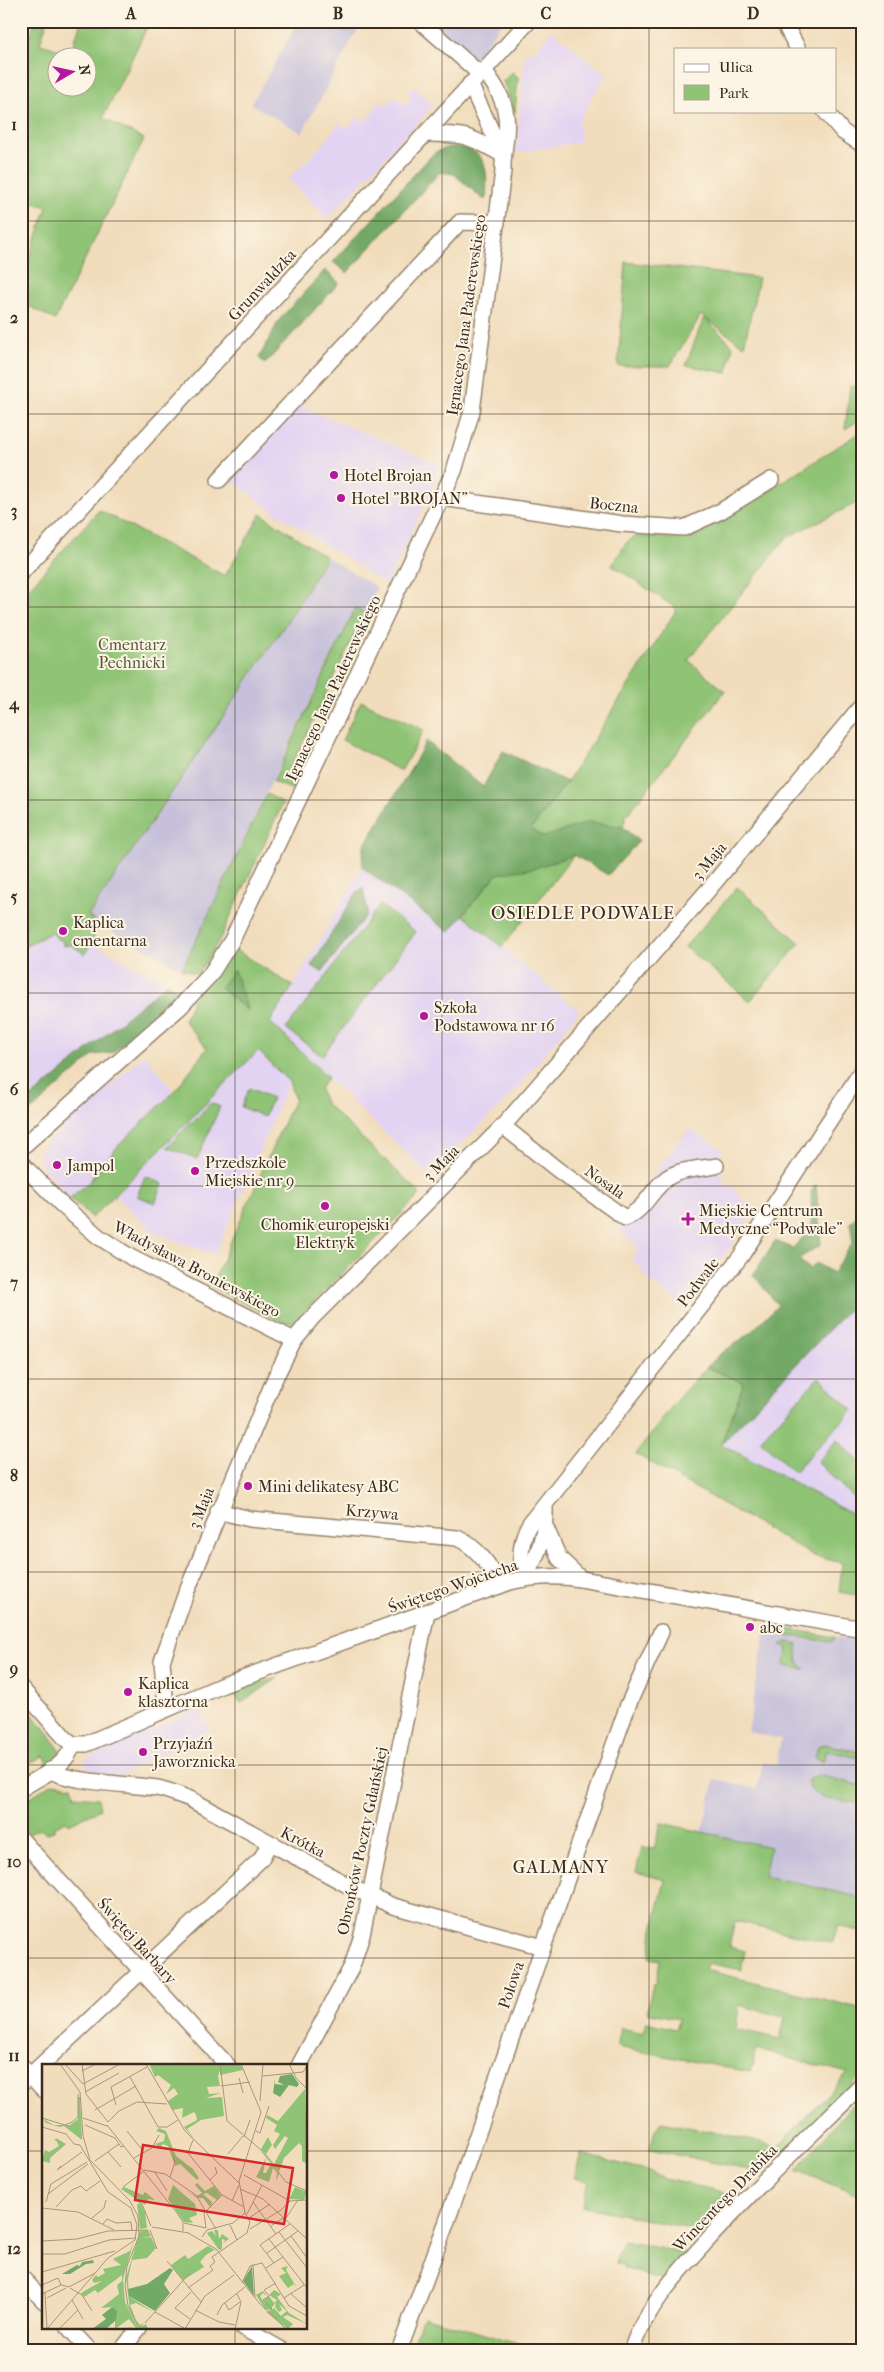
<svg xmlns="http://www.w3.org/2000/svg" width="884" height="2372" font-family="'IM FELL French Canon',serif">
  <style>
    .built { fill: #e3d3f2 }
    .industrial { fill: #c6c0da }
    .green { fill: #8fc375; stroke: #65764a; fill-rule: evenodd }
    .forest { fill: #73a966; stroke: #576a42 }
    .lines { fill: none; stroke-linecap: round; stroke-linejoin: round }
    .minor-casing { stroke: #96846d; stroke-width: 18 }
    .minor { stroke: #fff; stroke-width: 15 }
    .grid { fill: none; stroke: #3b2a1e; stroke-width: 1; stroke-opacity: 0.55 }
    .poi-dot { fill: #b5179e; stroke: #fcf5e5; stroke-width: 2 }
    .labels { text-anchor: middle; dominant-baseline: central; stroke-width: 4; stroke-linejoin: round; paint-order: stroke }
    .street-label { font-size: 16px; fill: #3b2a1e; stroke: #fcf5e5 }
    .poi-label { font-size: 16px; fill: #3b2a1e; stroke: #fcf5e5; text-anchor: start }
    .park-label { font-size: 16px; fill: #545838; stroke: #fcf5e5 }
    .neighbourhood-label { font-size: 18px; letter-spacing: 1px; fill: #3b2a1e; stroke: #fcf5e5 }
    .inset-road { fill: none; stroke: #a8957d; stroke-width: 1 }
    .view { fill: #d62828; fill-opacity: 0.15; stroke: #d62828; stroke-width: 2.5 }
    .inset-edge { fill: none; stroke: #3b2a1e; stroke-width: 2.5 }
    .neatline { fill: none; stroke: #3b2a1e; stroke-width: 2 }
    .grid-label { font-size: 16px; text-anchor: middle; font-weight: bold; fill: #3b2a1e }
  </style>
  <rect width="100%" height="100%" fill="#fcf5e5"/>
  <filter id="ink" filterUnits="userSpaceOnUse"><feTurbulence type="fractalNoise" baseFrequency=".02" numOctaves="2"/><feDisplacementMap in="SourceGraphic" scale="10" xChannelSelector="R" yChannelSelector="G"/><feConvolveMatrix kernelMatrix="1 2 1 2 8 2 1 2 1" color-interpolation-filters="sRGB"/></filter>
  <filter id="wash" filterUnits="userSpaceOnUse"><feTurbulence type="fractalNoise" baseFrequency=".0096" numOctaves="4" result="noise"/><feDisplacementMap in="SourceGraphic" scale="20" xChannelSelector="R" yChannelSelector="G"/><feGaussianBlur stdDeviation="1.12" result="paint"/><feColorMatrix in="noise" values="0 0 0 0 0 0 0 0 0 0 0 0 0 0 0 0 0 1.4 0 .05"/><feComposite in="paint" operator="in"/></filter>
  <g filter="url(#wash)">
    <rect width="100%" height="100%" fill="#f1ddbc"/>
    <g class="built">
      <polygon points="551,30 607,75 591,98 579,122 581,142 516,153 525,55 529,51 533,54"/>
      <polygon points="414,86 418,89 417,91 434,105 327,219 288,179 325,142 339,123 348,128 357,117 366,122 379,102 386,106 394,97 405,105 412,96 408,93"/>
      <polygon points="293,403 440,465 431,491 387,585 264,505 226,475"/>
      <polygon points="362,867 448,932 463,915 579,1011 511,1096 429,1175 269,1022 293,986"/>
      <polygon points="52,932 54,937 63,941 67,946 71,945 85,954 91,943 167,983 31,1097 21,1087 21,949"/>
      <polygon points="258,1051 289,1082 215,1255 153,1232 115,1196"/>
      <polygon points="145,1054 174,1092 117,1147 88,1183 70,1198 42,1167 39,1156 40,1148"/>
      <polygon points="689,1128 723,1150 716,1160 720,1167 724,1185 731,1185 742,1199 756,1208 730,1247 683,1306 642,1275 645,1271 631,1260 639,1249 620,1231 654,1182 651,1179"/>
      <polygon points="863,1294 863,1520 721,1444"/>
      <polygon points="198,1709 209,1729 119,1776 86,1769 84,1761 90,1757"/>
    </g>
    <g class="industrial">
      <polygon points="299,21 362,21 302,133 251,104"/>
      <polygon points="414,21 500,21 502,22 467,69"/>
      <polygon points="326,557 377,587 365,613 354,610 182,969 87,917 293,613"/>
      <polygon points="766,1627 863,1641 863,1898 764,1876 770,1847 702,1832 715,1779 757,1789 763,1762 776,1765 781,1739 748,1732"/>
    </g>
    <g class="green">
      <path d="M35,21h12l-7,23 31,9 10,-32h69l-47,97 41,21 -89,181 -34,-18v-20l26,-75 -26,-7v-136zM58,58h30v30h-30z"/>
      <polygon points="512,72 518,77 515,113 503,81"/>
      <polygon points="626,262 759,278 744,346 705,318 733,346 727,373 686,365 704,317 701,315 670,366 618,366"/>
      <polygon points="850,386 863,388 863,418 845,429"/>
      <polygon points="863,431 863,500 787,537 688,660 725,691 626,816 623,827 598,839 574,855 502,947 463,915 497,874 567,782 677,609 612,565 627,542 636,536 671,538 689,535 710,527"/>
      <polygon points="99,510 225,576 261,514 326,557 293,613 88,916 100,925 85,954 71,945 63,946 63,941 57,939 52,932 21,949 21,597"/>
      <polygon points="355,609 365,613 293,763 301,780 298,786 291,789 273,782"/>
      <polygon points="361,701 424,730 401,771 342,740"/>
      <polygon points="267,794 283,803 219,941 198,974 182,969"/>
      <polygon points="737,887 800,943 750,1001 685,947"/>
      <polygon points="380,905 416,932 322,1056 286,1029"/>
      <polygon points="229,946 293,986 270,1022 328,1077 320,1089 325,1103 419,1192 419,1196 294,1322 282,1322 213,1287 212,1284 290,1108 295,1100 289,1082 258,1051 92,1218 70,1198 88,1183 117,1147 174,1092 207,1048 184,1021 191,1003"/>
      <polygon points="249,1088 272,1098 264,1117 241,1107"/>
      <polygon points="211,1103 220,1107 197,1159 167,1147"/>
      <polygon points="145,1176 163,1184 155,1203 137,1196"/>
      <polygon points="707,1367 744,1383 721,1444 863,1520 863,1596 839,1592 842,1563 814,1556 636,1454 679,1397"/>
      <polygon points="819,1377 853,1410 794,1472 760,1440"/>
      <polygon points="837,1440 863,1465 863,1491 855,1499 817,1462"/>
      <polygon points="783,1628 834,1637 834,1640 829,1642 788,1635 783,1633"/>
      <path d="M786,1642l12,2c-2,9 -2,20 7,25l-21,-4 4,-17 -7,-2z"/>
      <polygon points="278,1678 241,1703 234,1693 255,1684"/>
      <polygon points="21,1702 48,1732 60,1750 60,1754 45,1768 46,1758 42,1756 21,1769"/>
      <polygon points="825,1744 863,1753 863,1759 826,1750 823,1762 815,1757 818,1746"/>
      <path d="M818,1775l45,11v14l-6,3c-14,-3 -51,-3 -49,-23z"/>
      <polygon points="55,1783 72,1786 75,1796 98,1798 100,1809 69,1824 66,1821 54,1827 54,1831 47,1833 39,1829 29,1834 21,1826 21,1823 26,1821 23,1816 21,1817 21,1803 51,1784"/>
      <path d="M661,1823l109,24 -6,29 99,22v34l-25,-6 -6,17 -97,-22 -6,26 16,4 -4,19 -34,-7 -2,7 158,39v64l-100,100 -113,-24 5,-19 6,-8 58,11 58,14 71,-74 -91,-23 -7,22 -133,-25 4,-19 22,5 3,-11 29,7 4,-10 -32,-7 6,-28h3l4,-24 -10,-2 3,-29 12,-49 -29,-8 6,-25 12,2zM739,2005l46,12 -5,22 -44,-10z"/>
      <polygon points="863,2093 863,2197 796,2170"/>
      <polygon points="581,2154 649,2171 664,2179 743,2196 706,2232 582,2206 589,2181 574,2178"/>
      <polygon points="624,2241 687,2254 664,2280 623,2268 624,2266 615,2263"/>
      <polygon points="423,2316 542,2351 411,2351"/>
    </g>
    <g class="forest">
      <path d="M448,147c7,0 15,0 21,2 21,8 18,33 17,50h-3l-29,-25 -14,-2 -93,101 -14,-11 101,-109z"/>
      <polygon points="325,270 339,283 265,364 259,358 279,320"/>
      <polygon points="426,741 483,787 503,751 567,782 531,829 544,837 589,822 623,827 639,841 608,875 574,855 535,868 497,874 449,932 362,867 364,846 414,764"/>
      <polygon points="363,888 368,913 322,972 311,966 357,892"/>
      <polygon points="234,970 248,1011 220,988"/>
      <polygon points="167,983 176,989 177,995 112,1053 94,1055 33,1109 21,1110 21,1087 32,1097"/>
      <polygon points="816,1184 821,1245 798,1259 810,1269 816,1263 833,1273 853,1242 850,1223 863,1209 863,1294 721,1444 744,1383 707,1367 719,1355 749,1334 778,1305 753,1275 775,1241 793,1248 812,1227 811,1192"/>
    </g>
  </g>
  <g filter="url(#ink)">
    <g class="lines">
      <g class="minor-casing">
        <g id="minor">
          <polyline points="420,21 480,74"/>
          <polyline points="783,21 798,49"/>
          <polyline points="470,84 502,154"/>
          <polyline points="825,111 843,132 863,145"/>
          <path d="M425,134c39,0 44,1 78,21"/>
          <polyline points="219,480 460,222 497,223"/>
          <polyline points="442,498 622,524 684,528 721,511 771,480"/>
          <polyline points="21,573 529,21"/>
          <path d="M503,1126l55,44 67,48c19,-7 26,-28 42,-40 13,-9 33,-9 49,-12"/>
          <path d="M21,1148l158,-140 31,-33 22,-35 222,-469 18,-60 31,-240c-1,-18 6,-39 3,-55 -2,-18 -12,-32 -22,-46"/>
          <polyline points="21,1163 62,1205 99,1237 132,1258 294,1340"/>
          <path d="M218,1511l32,8 207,19c19,8 35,29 42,48"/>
          <polyline points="546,1528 559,1558 581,1579"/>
          <path d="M523,1579c-4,-18 -3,-40 7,-56l211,-267 122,-187"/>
          <path d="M523,1579c16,-24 23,-44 22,-73"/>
          <path d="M21,1688l45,51 7,5h13l137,-59 287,-103c24,-6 46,-7 71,-3l282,50"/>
          <polyline points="166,1708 162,1661 186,1593 275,1378 294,1340 312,1318 503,1126 709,889 863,704"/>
          <path d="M50,1770c18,13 83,14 107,18 11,2 22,7 33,11l163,89 40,18 150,41"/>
          <path d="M21,1789c19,-13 46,-22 52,-45"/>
          <polyline points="21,1839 228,2066"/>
          <polyline points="21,2066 44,2090"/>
          <polyline points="299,2066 352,1966 362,1935 427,1612"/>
          <polyline points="21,2084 261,1859 269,1844"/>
          <polyline points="21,2277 44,2301"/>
          <polyline points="69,2328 90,2351"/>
          <polyline points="243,2328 284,2351"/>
          <polyline points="121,2351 139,2328"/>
          <polyline points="399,2351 447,2221 628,1705 661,1632"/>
          <path d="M631,2351c14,-42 44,-75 73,-107 50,-56 105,-107 159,-160"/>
        </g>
      </g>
      <use href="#minor" class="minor"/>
    </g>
  </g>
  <path class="grid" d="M235,21v2045M442,21v2330M649,21v2330M21,221h842M21,414h842M21,607h842M21,800h842M21,993h842M21,1186h842M21,1379h842M21,1572h842M21,1765h842M21,1958h842M21,2151h23M306,2151h557M235,2328v23"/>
  <g class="poi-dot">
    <circle cx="334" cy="475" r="5"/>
    <circle cx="341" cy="498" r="5"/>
    <circle cx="63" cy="931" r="5"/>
    <circle cx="424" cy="1016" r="5"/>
    <circle cx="57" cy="1165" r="5"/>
    <circle cx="195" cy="1171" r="5"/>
    <circle cx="325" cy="1206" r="5"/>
    <path d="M685.5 1211.5h5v5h5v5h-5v5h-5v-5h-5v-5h5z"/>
    <circle cx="248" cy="1486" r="5"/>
    <circle cx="750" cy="1627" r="5"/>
    <circle cx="128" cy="1692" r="5"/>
    <circle cx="143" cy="1752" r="5"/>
  </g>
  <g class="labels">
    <g class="street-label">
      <text transform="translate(262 285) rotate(-47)">Grunwaldzka</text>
      <text transform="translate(466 315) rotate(-82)">Ignacego Jana Paderewskiego</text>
      <text transform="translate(614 505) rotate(6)">Boczna</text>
      <text transform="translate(333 688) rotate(-65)">Ignacego Jana Paderewskiego</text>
      <text transform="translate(709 861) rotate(-50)">3 Maja</text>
      <text transform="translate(441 1163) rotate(-45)">3 Maja</text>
      <text transform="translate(605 1182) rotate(35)">Nosala</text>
      <text transform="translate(197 1269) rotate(28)">Władysława Broniewskiego</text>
      <text transform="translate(698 1282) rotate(-52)">Podwale</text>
      <text transform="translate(201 1508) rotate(-68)">3 Maja</text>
      <text transform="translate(372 1512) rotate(5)">Krzywa</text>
      <text transform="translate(453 1586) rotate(-19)">Świętego Wojciecha</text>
      <text transform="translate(362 1841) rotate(-78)">Obrońców Poczty Gdańskiej</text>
      <text transform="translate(303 1842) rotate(28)">Krótka</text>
      <text transform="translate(137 1941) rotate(48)">Świętej Barbary</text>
      <text transform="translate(511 1985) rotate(-71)">Polowa</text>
      <text transform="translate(725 2198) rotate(-46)">Wincentego Drabika</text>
    </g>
    <g class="poi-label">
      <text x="344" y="475">Hotel Brojan</text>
      <text x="351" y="498">Hotel "BROJAN"</text>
      <text x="73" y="922">Kaplica<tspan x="73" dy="18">cmentarna</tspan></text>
      <text x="434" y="1007">Szkoła<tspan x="434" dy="18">Podstawowa nr 16</tspan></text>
      <text x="205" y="1162">Przedszkole<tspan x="205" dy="18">Miejskie nr 9</tspan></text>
      <text x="67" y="1165">Jampol</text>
      <text x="699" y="1210">Miejskie Centrum<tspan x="699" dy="18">Medyczne “Podwale”</tspan></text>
      <text x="325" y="1224" text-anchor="middle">Chomik europejski<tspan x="325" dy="18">Elektryk</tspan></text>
      <text x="258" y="1486">Mini delikatesy ABC</text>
      <text x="760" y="1627">abc</text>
      <text x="138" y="1683">Kaplica<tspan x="138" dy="18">klasztorna</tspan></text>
      <text x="153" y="1743">Przyjaźń<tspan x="153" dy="18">Jaworznicka</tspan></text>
    </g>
    <g class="park-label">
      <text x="132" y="644">Cmentarz<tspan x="132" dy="18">Pechnicki</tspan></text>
    </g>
    <g class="neighbourhood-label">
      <text x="583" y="913">OSIEDLE PODWALE</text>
      <text x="561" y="1867">GALMANY</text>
    </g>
  </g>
  <g transform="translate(42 2064)">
    <rect width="265" height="265" fill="#f1ddbc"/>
    <path d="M110,0h88l3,6 -23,5v-5l-2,6 2,10 -13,1 2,7 12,-1 -15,5 16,-1 2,19 -23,4 -14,9 9,13 -12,-15 13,-7 -1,-5 -2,-3 -12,6 1,-10 -10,2 -5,-9 10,-7 -4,-6 -8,6 5,-9 -13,-10 -3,2 -5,-11zM263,25l2,71 -2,3 -3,-2v-15l-3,-3 -15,15 -5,14 -18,-23 7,-12 4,8 -6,9 8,10 14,-26 -3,-2 -10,13 -2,-4 7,-11 -6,-3 3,-6 -11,-7 1,-3 11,6zM36,33h2l2,43 -18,-14 -4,1 -14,-4 -3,-4 11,6h16l8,-6zM117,64l7,3 10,25 17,13 6,9 -2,2 -17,-16 -5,2 -7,-20 -6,-2 -1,4 -6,-4 9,-3 1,-7 -9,-3zM14,74l10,6 -16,14v5l-8,-2 3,-11 4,2 10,-6 -3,-6 -2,1zM224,94l-3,15h3l5,-9 8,10 -3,7 1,-8 -4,-5 -4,14 -13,-5zM155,119l8,8 9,-5 7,9 -4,5 -10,-7 -4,1 9,8 -1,6 -8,-10h-6l-10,-7 9,5 6,-3 -7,-8zM131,121l22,19 2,11 -8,3 4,5 -9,-1 -16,-23zM82,123l19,8 2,-3 10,8 -7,-1 -3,6 -24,-16zM253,123l12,5 -3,8 -15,-1zM95,140h4l4,8 2,16 -7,1zM106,166l3,6 -9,2 9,-1 5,11 -9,10 -15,2 -4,19 1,17 24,16 -17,-9 -6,2 6,15 4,5 4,-2 -3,4 5,-3 2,5h-8l-10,-18 -4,-33 14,-47zM172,166h4l1,9 3,-5 7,5 -6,4 2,-3 -3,-1v10l-3,1 -12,-17 5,-2 4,5zM92,177l-11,38 2,23 13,27 -14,-2 12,1 -7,-9 -14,10v-19l-3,-3 -11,1 18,-14 -2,-9 5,-4v-6l-24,18 -3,-3 -11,7 -3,-4 21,-12 -8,2 -2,-3 4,-5 2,2 7,-4 -2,-4 18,-4 -8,-6 17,-8zM166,182l9,5 -3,-1 -8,5 -6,7 4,5 -21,13 -12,-15 14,-10 3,4zM246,202l-2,4 11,18 -3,-4 -6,4 -9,-12 7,-3 -5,-5zM232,226l7,4 -4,3 12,16 18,11 -20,-9 -4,2 10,7 -5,5 -17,-13 -3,-3 6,-5 7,8 6,-5 -8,-7 3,6 -3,2 -4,-5 1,-5 -6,8 -5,-1 -9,-14 7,-4 4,5 -4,3 4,-3 -4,-3 -3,3 3,5 3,3 -2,-4 5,-4 5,7 3,-3 -8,-5z" fill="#8fc375"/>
    <path d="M250,10l7,10 -2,3 -8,-2 -9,12 -7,-4 2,-14v5l9,1 -6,-3 2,-6zM51,196l1,3 -8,1 -16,10h-8l15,-9 -3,-1 6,2 2,-4zM210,202l2,30 -11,-15zM128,204l3,2 -9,14 6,9 -15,18 -26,-15 -1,-7 19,-5zM70,243l5,4 -1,9 -10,9h-14l14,-10 -4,-4z" fill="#73a966"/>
    <path class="inset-road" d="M18,0l20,28 3,44 7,24 40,41 8,15 1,20 -12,30 -2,19 3,21 11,23M23,0l18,20M40,0l4,30 22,28M104,0l39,67 54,52M178,0l7,57 33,28 26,33 21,9M199,0l20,48 -22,69 6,32M247,0l7,14 11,11M40,7l14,-7M221,12l40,-4 4,-6M88,13l28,50h9l11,-7M197,14l4,15M41,20l37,-20M179,22l29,-4M69,23l36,-20M69,23l5,18M43,28l34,-19M218,37l3,-37M53,46l41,-24M0,54l23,7 7,-3 6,-5v-23M41,54l24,8M66,58l11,-11 18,-9 30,2M43,61l30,13 6,9 3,-1M65,61l70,88 6,9v9M0,63l24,7 8,10 6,1 28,47 23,16 6,17 -2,15 -27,18 -61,71M85,67l16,20M214,67l4,2 9,-27M202,73l6,-17M151,76l-5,13 34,42 22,12M66,88l13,15M186,90l15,-18M92,94l18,-10 7,-13M53,97l24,-17M19,102l-4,4 25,-18M102,106l21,4 31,21 20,34M112,107l13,20M202,111l46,26M128,113l5,-15 -2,-6M168,116l7,-7 -2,-6M81,123l21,-16M198,125l23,10 44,40M6,130l40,-30M190,137l7,-16M4,138l5,-18 36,-22M96,138l4,2 9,22M211,138l23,32M14,143l16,-17 9,-4 5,5 14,-10M0,144l36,4 36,18M205,150l15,-29M50,154l12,-10 2,-8M207,154l21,-14M244,154l12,-18M142,159l22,5M61,160l4,-5 9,4 15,-1 1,9M188,161l7,15M229,162l14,-9M110,163l37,6M164,164l-2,-15 18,-18M208,165l31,-19 9,-9 17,-1M108,166l7,19M237,168l28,36M146,169l28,16 44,55M249,172l16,22M160,173l5,-7 26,-7 12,-10M227,175l38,49M0,177l35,-2 31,-8 40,-1M225,189l31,-22M0,190h23l44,-14 27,-2M125,197l34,41M232,199l-14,-18 30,-21M211,200l2,33M224,204l17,-11M0,208l73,-21M200,219l8,-17 12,-3 27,43 18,10M0,221l16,-7 3,7M28,224l12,7 10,16M146,224l25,-18 -3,-4 5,-4 -3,-5 35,-24 3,-11 -5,-9M3,228l2,37M248,229l17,15M0,230l19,-9 8,2 26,-14M5,234l19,-10M242,234l20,-13M30,236l11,19M183,239l4,7 11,-8M217,239l27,26M153,246l24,12 16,3M113,248l29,16M225,249l5,-4 -9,-9 6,-4 -5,-6 12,-7M175,251l5,-10 23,-18M148,255l-15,-11 16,-16M103,259l44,-49M17,265l19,-19M143,265l20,-33 29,-21M193,265l6,-27 -4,-8"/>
    <path class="view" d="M101,81l150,23 -9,56 -149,-24z"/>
    <rect width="265" height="265" class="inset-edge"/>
  </g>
  <rect width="884" height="2372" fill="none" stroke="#fcf5e5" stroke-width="55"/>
  <rect x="674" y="48" width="162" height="65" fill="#fcf5e5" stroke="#afa495"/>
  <rect x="684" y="64" width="25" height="8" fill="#ffffff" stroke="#afa495"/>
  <text x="719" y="72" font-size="15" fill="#3b2a1e">Ulica</text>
  <rect x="684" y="85" width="25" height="15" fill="#8fc375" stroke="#afa495"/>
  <text x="719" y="98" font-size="15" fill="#3b2a1e">Park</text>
  <g transform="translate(72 72) rotate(81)"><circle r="24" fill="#fcf5e5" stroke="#afa495"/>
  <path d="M0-4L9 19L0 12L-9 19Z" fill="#b5179e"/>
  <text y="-8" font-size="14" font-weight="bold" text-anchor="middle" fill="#3b2a1e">N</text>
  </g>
  <rect x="28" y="28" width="828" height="2316" class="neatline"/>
  <g class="grid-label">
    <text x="131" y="19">A</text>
    <text x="338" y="19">B</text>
    <text x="546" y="19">C</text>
    <text x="753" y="19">D</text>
    <text x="14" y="130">1</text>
    <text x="14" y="323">2</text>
    <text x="14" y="516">3</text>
    <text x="14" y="709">4</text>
    <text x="14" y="902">5</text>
    <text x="14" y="1095">6</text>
    <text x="14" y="1288">7</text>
    <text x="14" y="1481">8</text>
    <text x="14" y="1674">9</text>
    <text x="14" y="1867">10</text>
    <text x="14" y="2061">11</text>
    <text x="14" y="2254">12</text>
  </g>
</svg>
